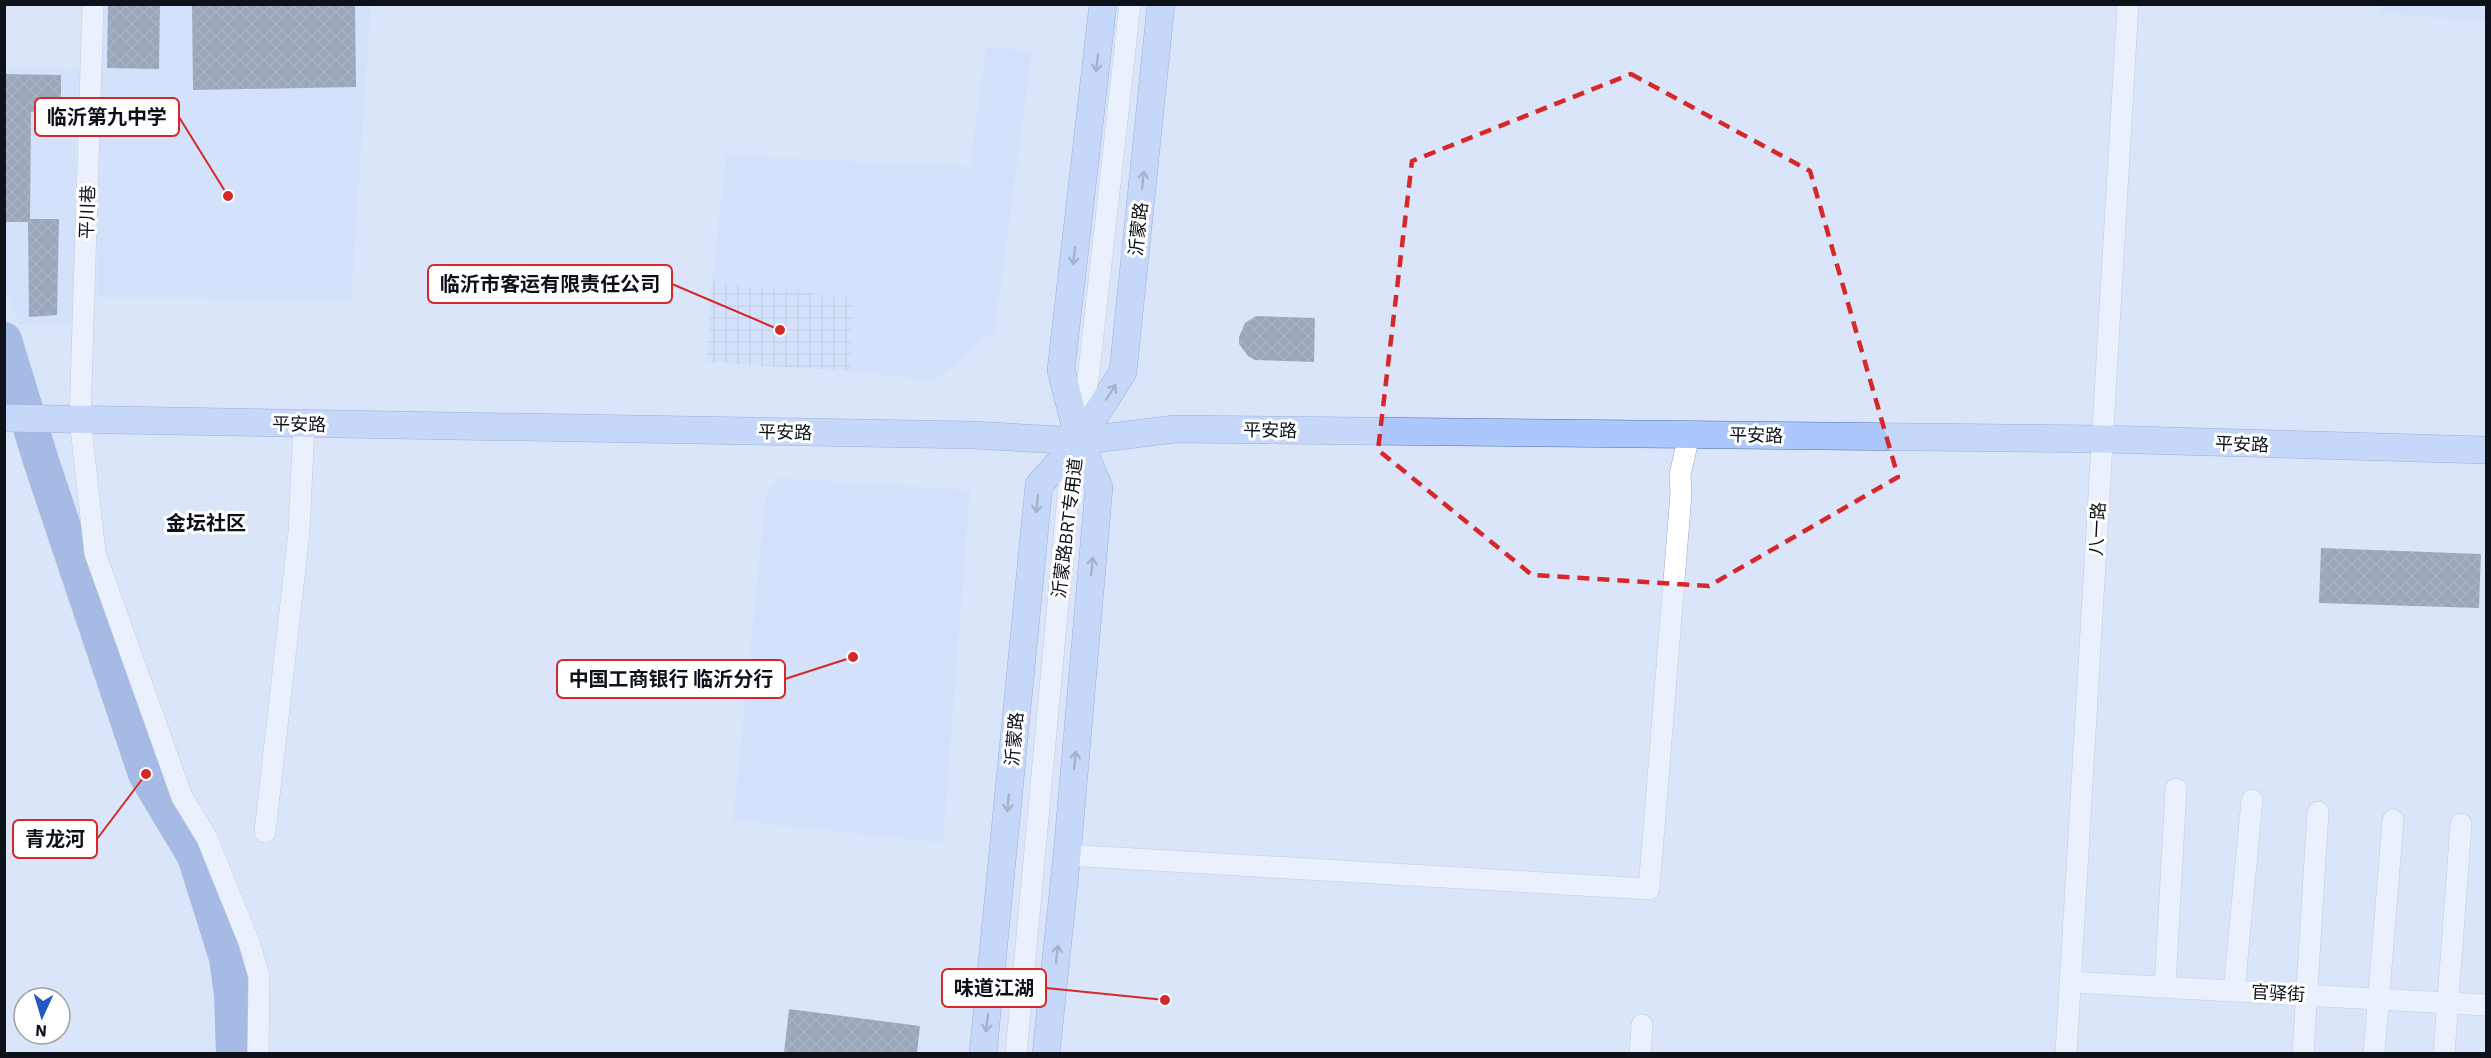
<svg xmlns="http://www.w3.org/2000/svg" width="2491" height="1058" font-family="'IBM Plex Sans','Noto Sans SC',sans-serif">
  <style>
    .built { fill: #c9dbfc }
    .industrial { fill: url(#industrial-grid) }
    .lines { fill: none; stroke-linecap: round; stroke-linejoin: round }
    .river { stroke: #6588ca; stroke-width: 36 }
    .building { fill: url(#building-cross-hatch) }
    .minor-casing { stroke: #9daac3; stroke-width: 22 }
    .major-casing { stroke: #506faa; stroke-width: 28 }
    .minor { stroke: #fff; stroke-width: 21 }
    .major { stroke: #acc7fb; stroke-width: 27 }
    .oneway { stroke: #647696 }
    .marked { fill: none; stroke: #d62828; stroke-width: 4.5; stroke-dasharray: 12 8; stroke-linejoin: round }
    .labels { text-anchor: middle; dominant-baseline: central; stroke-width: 6; stroke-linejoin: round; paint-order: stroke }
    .street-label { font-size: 18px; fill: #0d121a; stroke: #fff }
    .neighbourhood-label { font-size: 20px; font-weight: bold; fill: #0d121a; stroke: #fff }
    .leader { fill: none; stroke: #d62828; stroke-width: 2 }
    .callout-dot { fill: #d62828; stroke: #fff; stroke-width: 2 }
    .callout { fill: #fff; stroke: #d62828; stroke-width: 2 }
    .callout-label { font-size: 20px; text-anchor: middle; font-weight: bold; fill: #0d121a }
  </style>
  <defs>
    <pattern id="industrial-grid" width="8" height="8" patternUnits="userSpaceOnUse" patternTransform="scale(1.5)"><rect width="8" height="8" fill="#c9dbfc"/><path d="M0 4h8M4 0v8" fill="none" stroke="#abbbd7"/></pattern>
    <pattern id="building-cross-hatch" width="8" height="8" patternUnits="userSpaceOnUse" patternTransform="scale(1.5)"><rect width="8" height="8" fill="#4e5a70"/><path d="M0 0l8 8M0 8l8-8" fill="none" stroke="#687282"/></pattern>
  </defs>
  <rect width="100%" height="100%" fill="#dae5fa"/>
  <g class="built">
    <polygon points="104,5 371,5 351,300 97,297 99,105 76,104 74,323 18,324 5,288 5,69 103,70"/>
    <polygon points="2381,5 2486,5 2486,21 2380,13"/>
    <polygon points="986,47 1032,51 995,330 935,381 850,371 852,298 712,282 726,156 970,166"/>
    <polygon points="780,478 970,490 943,843 733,820 766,494"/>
  </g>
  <polygon class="industrial" points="712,282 852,298 850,371 707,362"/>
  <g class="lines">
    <polyline class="river" points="4,340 41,461 146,774 195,856 227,958 232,995 234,1054"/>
  </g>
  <g class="building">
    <polygon points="108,4 160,4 159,69 107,68"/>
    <polygon points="192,4 355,4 356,87 193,90"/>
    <polygon points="4,74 61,75 61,111 31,112 30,219 59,219 57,315 29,317 28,222 4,222"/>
    <polygon points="1256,316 1315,318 1314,362 1255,360 1248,356 1239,344 1239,337 1245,323"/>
    <polygon points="2321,548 2481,554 2479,608 2319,603"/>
    <polygon points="789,1009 920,1026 917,1053 784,1053"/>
  </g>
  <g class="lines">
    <g class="minor-casing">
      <g id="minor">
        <polyline points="93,4 80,419 95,553 182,797 207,838 249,942 259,976 258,1054"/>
        <polyline points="265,832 299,532 304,424"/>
        <polyline points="1067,855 1649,889 1681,494 1680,475 1689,435"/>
        <polyline points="2070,982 2486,1005"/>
        <polyline points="2165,987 2176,789"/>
        <polyline points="2234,991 2252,800"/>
        <polyline points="1016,1054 1069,485 1079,441 1089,371 1130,4"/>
        <polyline points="1640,1054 1642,1025"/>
        <polyline points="2066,1054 2128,4"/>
        <polyline points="2303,1054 2318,812"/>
        <polyline points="2374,1054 2393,820"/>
        <polyline points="2444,1054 2461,824"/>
      </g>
    </g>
    <g class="major-casing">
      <g id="major">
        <polyline points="4,418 973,435 1079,441 1175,429 2102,439 2486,450"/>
        <polyline points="983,1054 1039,485 1079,441 1123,372 1161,4"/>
        <polyline points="1046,1054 1067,855 1099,487 1079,441 1061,370 1103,4"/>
      </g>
    </g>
    <use href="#minor" class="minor"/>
    <use href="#major" class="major"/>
  </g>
  <defs><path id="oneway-shaft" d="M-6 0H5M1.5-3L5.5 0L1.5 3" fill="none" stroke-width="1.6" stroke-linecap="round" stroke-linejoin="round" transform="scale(1.5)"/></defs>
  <g class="oneway">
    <use href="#oneway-shaft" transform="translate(1097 63) rotate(97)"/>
    <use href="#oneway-shaft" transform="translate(1143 180) rotate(-84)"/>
    <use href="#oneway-shaft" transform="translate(1074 256) rotate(97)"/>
    <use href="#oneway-shaft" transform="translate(1111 392) rotate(-57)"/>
    <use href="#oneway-shaft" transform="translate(1037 504) rotate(96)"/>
    <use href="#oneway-shaft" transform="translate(1092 566) rotate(-85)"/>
    <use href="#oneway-shaft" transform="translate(1075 760) rotate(-85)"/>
    <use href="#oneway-shaft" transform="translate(1008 803) rotate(95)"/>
    <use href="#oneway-shaft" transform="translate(1057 954) rotate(-84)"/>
    <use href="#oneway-shaft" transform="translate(987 1023) rotate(97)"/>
  </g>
  <path d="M0 0H2491V1058H0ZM1631,74l179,97 88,306 -189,109 -177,-11 -154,-125 34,-289z" fill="#dae5fa" fill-opacity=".55" fill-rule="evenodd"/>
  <path class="marked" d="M1631,74l179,97 88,306 -189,109 -177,-11 -154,-125 34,-289z"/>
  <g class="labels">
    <g class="street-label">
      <text transform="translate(87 212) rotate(-88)">平川巷</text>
      <text transform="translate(1138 229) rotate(-84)">沂蒙路</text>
      <text transform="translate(299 424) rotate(1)">平安路</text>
      <text transform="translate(1270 430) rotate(1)">平安路</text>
      <text transform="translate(785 432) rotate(1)">平安路</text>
      <text transform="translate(1756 435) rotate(1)">平安路</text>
      <text transform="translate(2242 444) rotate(2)">平安路</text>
      <text transform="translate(1067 528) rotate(-83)">沂蒙路BRT专用道</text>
      <text transform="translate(2097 529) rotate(-87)">八一路</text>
      <text transform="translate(1014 739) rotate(-85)">沂蒙路</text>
      <text transform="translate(2278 993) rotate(3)">官驿街</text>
    </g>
    <g class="neighbourhood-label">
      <text x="206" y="522">金坛社区</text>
    </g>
  </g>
  <path class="leader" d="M228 196L179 117M780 330L672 284M853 657L785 679M146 774L97 839M1165 1000L1046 988"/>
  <g class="callout-dot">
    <circle cx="228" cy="196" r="6"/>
    <circle cx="780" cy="330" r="6"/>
    <circle cx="853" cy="657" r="6"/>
    <circle cx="146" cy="774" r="6"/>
    <circle cx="1165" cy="1000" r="6"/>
  </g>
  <g class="callout">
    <rect x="35" y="98" width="144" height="38" rx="6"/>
    <rect x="428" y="265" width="244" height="38" rx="6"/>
    <rect x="557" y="660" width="228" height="38" rx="6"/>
    <rect x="13" y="820" width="84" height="38" rx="6"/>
    <rect x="942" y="969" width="104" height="38" rx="6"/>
  </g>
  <g class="callout-label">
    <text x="107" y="124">临沂第九中学</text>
    <text x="550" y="291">临沂市客运有限责任公司</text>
    <text x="671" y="686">中国工商银行 临沂分行</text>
    <text x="55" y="846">青龙河</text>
    <text x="994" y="995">味道江湖</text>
  </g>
  <rect width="2491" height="1058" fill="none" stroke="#0d121a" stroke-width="12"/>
  <g transform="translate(42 1016) rotate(184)"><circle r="28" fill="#ffffff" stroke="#9ea0a3" stroke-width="1.5"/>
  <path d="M0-4.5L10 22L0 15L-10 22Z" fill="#2358c5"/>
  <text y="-9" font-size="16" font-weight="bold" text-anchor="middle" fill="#0d121a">N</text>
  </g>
</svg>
